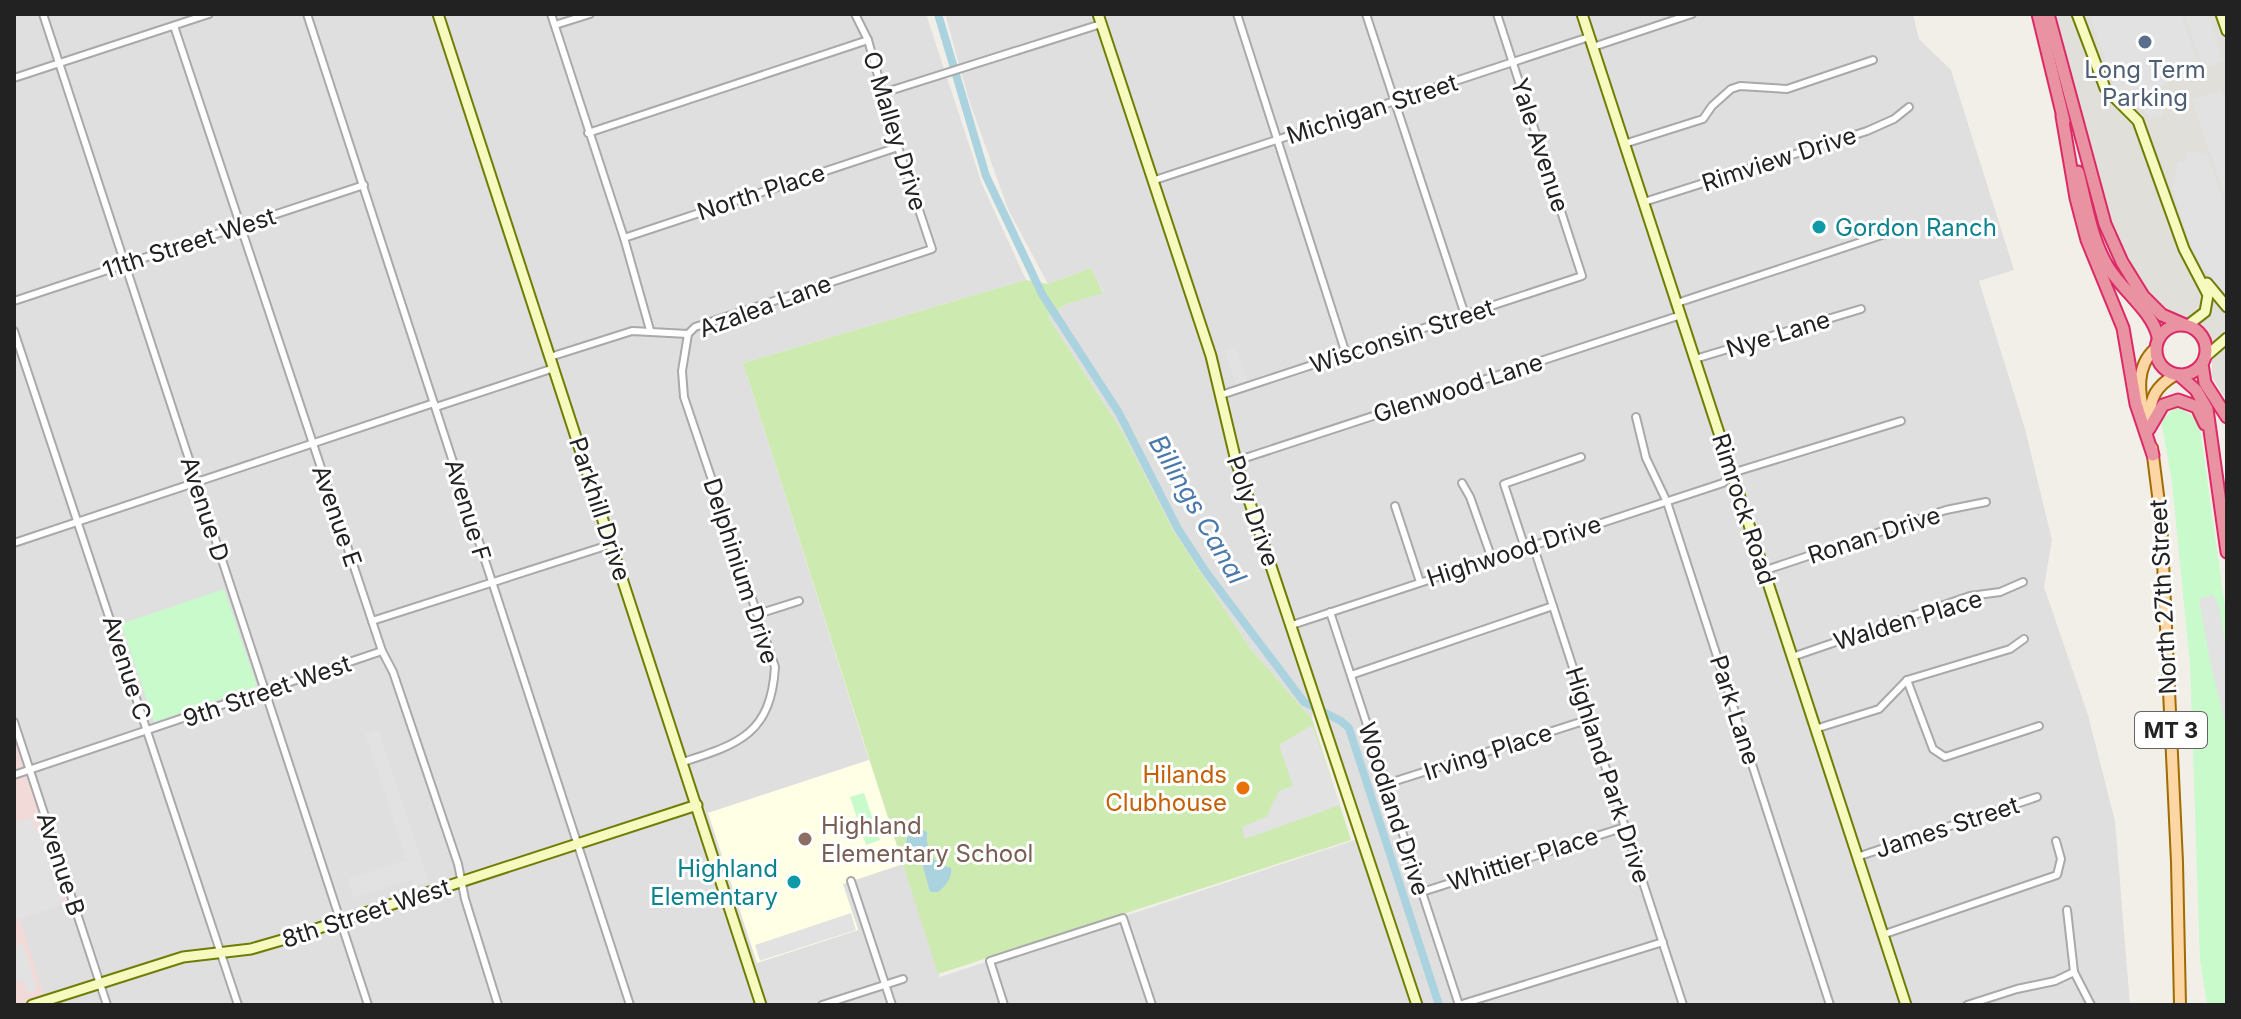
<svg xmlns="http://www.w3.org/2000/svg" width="2241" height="1019" font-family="Inter,sans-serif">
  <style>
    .residential { fill: #e0dfdf }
    .commercial { fill: #f2dad9 }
    .education { fill: #ffffe5 }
    .airport { fill: #e1dfda }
    .grass { fill: #cdebb0 }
    .park { fill: #c8facc }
    .parking { fill: #e2e2e2 }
    .water { fill: #aad3df }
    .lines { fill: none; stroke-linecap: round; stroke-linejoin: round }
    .canal { stroke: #aad3df; stroke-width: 8 }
    .street-casing { stroke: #a9a9a9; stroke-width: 10 }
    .secondary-casing { stroke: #707d05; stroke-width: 13 }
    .primary-casing { stroke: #a06b00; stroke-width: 14 }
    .highway-casing { stroke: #dc2a67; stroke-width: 15 }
    .street { stroke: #fff; stroke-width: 6 }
    .secondary { stroke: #f7fabf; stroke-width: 9 }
    .primary { stroke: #fcd6a4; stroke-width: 10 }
    .highway { stroke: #e892a2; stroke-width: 11 }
    .service-dot { fill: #5c6f8a; stroke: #fff; stroke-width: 3 }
    .culture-dot { fill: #0f9aa8; stroke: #fff; stroke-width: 3 }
    .food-dot { fill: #e8710a; stroke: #fff; stroke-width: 3 }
    .education-dot { fill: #8d6e63; stroke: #fff; stroke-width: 3 }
    .labels { text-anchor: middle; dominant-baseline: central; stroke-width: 6; stroke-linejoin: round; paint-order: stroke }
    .shield { fill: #fff; stroke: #646464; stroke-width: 2 }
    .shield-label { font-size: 22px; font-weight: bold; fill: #222 }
    .service-label { font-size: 24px; fill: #4e5e75; stroke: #fff }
    .street-label { font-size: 24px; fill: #222; stroke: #fff }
    .culture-label { font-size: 24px; fill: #0d838f; stroke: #fff; text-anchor: start }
    .food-label { font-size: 24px; fill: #c56008; stroke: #fff; text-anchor: end }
    .education-label { font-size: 24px; fill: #785e54; stroke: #fff; text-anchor: start }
    .water-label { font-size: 26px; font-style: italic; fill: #4a7aab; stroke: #fff }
  </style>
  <rect width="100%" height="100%" fill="#f2efe9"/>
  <polygon class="residential" points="14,14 926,14 982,184 1026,280 743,363 869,760 708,813 858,929 842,884 903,864 940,977 1361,838 1315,701 1312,719 1250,648 1173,530 1122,431 1048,317 1064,305 1103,292 1091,268 1048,284 1008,209 969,100 945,14 1913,14 1919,39 1951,70 2014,270 1979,281 2025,429 2052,540 2044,587 2088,715 2115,821 2130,1005 47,1005 19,919 72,901 14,722"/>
  <polygon class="commercial" points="14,722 73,901 20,919 47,1005 14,1005"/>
  <polygon class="education" points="869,760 903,864 843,884 858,930 757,963 708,813"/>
  <polygon class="airport" points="2056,14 2227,14 2227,401 2212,377 2212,343 2208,332 2199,322 2169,312 2152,299 2138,282 2117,242 2101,199"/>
  <polygon class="grass" points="1091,268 1103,293 1064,305 1048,317 1122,431 1173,530 1250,648 1312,719 1351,840 938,974 743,363 1026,280 1048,284"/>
  <g class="park">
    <polygon points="2178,406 2199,421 2227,621 2227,1005 2207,1005 2200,960 2190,663 2172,482 2161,420"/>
    <polygon points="224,589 257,686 154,722 121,624"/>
    <polygon points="864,793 880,840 866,845 850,797"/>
  </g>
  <g class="parking">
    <polygon points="2089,14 2181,14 2200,69 2161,86 2167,105 2160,118 2155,115 2151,118 2114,85"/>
    <polygon points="2185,14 2208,14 2224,61 2203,68"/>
    <polygon points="2221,90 2227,102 2227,203 2192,100"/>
    <polygon points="2188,151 2207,154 2227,211 2227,299 2193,253 2172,189 2178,161 2186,162"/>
    <polygon points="1236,347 1247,381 1236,384 1225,350"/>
    <polygon points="2213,594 2219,606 2227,656 2226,726 2211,666 2199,599"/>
    <polygon points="1312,725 1340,805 1245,839 1242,827 1266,817 1279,791 1293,786 1279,745"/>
    <polygon points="378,729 429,882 414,887 411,879 354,898 348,879 406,860 365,734"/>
    <polygon points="32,817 37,832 42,831 58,876 55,878 64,904 19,919 14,919 14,823"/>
    <polygon points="851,913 856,930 760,961 755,945"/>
    <polygon points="23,944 37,990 28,993 23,979 14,982 14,964 17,963 14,947"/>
  </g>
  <path class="water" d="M917,827l10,5c-1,20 5,31 24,36 2,9 -6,19 -13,24h-8l-10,-36 -9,3c-7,-10 -6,-20 0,-30z"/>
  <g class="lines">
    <polyline class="canal" points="938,14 986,176 1042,294 1119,413 1178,529 1206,572 1304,702 1341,721 1349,728 1439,1005"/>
    <g class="street-casing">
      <g id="street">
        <polyline points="43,14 368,1005"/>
        <polyline points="307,14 630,1005"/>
        <polyline points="551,14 624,238 650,330"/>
        <polyline points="1237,14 1346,354"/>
        <polyline points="1366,14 1465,315"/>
        <polyline points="555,25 590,14"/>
        <polyline points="174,26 382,651 393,672 458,864 465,899 498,1005"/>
        <polyline points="1593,47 1692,14"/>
        <polyline points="14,78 209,14"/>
        <polyline points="883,93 1101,24"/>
        <polyline points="588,133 868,40"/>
        <polyline points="1624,144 1703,119 1712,106 1731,89 1740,86 1787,89 1873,60"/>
        <polyline points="1155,180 1589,37"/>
        <polyline points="1644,202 1867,131 1894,119 1909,107"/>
        <polyline points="624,238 898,147"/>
        <polyline points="14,301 364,185"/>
        <polyline points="1677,303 1906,227"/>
        <polyline points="14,331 238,1005"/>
        <polyline points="550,357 632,331 688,334 695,327 932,249 898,147 868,40 855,14"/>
        <polyline points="1695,359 1861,309"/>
        <polyline points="1221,395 1582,276 1497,14"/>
        <polyline points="436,407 554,368"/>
        <polyline points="1636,417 1646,458 1667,502 1830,1005"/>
        <polyline points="1236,461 1681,315"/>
        <polyline points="1462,483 1470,497 1492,559"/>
        <polyline points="1395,506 1420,582"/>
        <polyline points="14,543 434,403"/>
        <polyline points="1533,545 1683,1005"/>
        <polyline points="1525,548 1504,484 1581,457"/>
        <polyline points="1763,571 1946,510 1986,502"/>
        <polyline points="1330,612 1459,1005"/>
        <polyline points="758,614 799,601"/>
        <polyline points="372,621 612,544"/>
        <polyline points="1292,625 1723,483 1732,473 1901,421"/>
        <polyline points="1792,657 1970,596 2000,592 2023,582"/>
        <polyline points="1351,675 1553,606"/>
        <polyline points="1907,680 1933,749 1945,757 2039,726"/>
        <polyline points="14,722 107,1005"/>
        <polyline points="1815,729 1879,709 1907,680 2010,649 2024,639"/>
        <path d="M683,762c57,-18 88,-29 92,-95l-91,-270 -2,-26 6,-37"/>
        <polyline points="14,775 382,651"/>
        <polyline points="1386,784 1590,719"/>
        <polyline points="1857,857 2037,797"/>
        <polyline points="851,881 892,1005"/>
        <polyline points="1422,892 1625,827"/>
        <polyline points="1882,935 2057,875 2061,859 2056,841"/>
        <polyline points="2074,972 2091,1005"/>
        <polyline points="822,1005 903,979"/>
        <polyline points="1004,1005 990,961 1123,918 1152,1005"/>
        <polyline points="1459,1005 1663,942"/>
        <polyline points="1967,1005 2017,989 2055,981 2074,972 2067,910"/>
      </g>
    </g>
    <g class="secondary-casing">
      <g id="secondary">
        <polyline points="438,14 761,1005"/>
        <polyline points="1098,14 1211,356 1236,461 1417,1005"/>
        <polyline points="1582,14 1906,1005"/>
        <polyline points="2077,14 2105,88 2138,121 2184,249 2208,295 2205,312 2188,325"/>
        <polyline points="2221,14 2227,31"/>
        <polyline points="2207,283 2227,307"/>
        <polyline points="2205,357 2227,338"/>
        <polyline points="32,1005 183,957 251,949 282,940 697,805"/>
      </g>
    </g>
    <g class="primary-casing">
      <g id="primary">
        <path d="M2145,417c-6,-23 -10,-50 10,-68"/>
        <path d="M2149,419c2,-22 6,-32 26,-44"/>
        <polyline points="2152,448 2161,519 2177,862 2180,1005"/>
      </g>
    </g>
    <g class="highway-casing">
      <g id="highway">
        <polyline points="2038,14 2064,121"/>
        <polyline points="2048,14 2105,224 2122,262 2143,296 2162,315 2185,325"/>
        <polyline points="2062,116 2076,198 2087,240 2123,328 2136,404 2153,455"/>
        <path d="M2078,172c8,31 13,67 30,95 14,23 45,45 50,70"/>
        <circle cx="2181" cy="350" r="25"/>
        <polyline points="2202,364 2205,383 2227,417"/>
        <polyline points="2179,375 2196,390 2207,409 2227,552"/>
        <polyline points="2149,429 2163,405 2178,400 2197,407 2205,424"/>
      </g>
    </g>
    <use href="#street" class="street"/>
    <use href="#secondary" class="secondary"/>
    <use href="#primary" class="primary"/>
    <use href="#highway" class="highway"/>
  </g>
  <circle class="service-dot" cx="2145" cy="42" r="8"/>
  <g class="culture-dot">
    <circle cx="1819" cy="227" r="8"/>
    <circle cx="794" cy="882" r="8"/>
  </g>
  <circle class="food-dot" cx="1243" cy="788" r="8"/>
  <circle class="education-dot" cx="805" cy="839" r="8"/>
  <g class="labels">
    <rect class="shield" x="2135" y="712" width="72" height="36" rx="6"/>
    <g class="shield-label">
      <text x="2171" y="730">MT 3</text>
    </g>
    <g class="service-label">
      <text x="2145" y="69">Long Term<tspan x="2145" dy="28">Parking</tspan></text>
    </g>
    <g class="street-label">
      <text transform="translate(1372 109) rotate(-18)">Michigan Street</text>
      <text transform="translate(895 131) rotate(73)">O Malley Drive</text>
      <text transform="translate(1540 145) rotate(72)">Yale Avenue</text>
      <text transform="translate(1779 159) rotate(-18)">Rimview Drive</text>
      <text transform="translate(761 192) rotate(-18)">North Place</text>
      <text transform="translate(189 243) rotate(-18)">11th Street West</text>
      <text transform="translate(765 306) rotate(-20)">Azalea Lane</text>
      <text transform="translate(1778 334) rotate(-17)">Nye Lane</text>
      <text transform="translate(1402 336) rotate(-18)">Wisconsin Street</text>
      <text transform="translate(1458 388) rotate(-18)">Glenwood Lane</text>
      <text transform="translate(205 509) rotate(72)">Avenue D</text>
      <text transform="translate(600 509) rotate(72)">Parkhill Drive</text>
      <text transform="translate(1744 509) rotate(72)">Rimrock Road</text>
      <text transform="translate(468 510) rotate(73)">Avenue F</text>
      <text transform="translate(1253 511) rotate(71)">Poly Drive</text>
      <text transform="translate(337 516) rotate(71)">Avenue E</text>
      <text transform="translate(1874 535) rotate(-18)">Ronan Drive</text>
      <text transform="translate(1514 551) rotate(-18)">Highwood Drive</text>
      <text transform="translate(741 571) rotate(72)">Delphinium Drive</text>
      <text transform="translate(2163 597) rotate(-93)">North 27th Street</text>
      <text transform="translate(1908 620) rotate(-17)">Walden Place</text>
      <text transform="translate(127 668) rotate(72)">Avenue C</text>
      <text transform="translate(267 691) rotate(-19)">9th Street West</text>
      <text transform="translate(1735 710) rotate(72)">Park Lane</text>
      <text transform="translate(1488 752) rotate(-18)">Irving Place</text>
      <text transform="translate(1608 775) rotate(72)">Highland Park Drive</text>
      <text transform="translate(1394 809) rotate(72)">Woodland Drive</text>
      <text transform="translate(1947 827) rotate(-18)">James Street</text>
      <text transform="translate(1523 859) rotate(-18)">Whittier Place</text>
      <text transform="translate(61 864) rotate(72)">Avenue B</text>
      <text transform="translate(366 913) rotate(-18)">8th Street West</text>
    </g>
    <g class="culture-label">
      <text x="1835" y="227">Gordon Ranch</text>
      <text x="778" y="868" text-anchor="end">Highland<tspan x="778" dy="28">Elementary</tspan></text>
    </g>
    <g class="food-label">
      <text x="1227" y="774">Hilands<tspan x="1227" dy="28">Clubhouse</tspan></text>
    </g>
    <g class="education-label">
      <text x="821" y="825">Highland<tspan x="821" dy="28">Elementary School</tspan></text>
    </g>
    <g class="water-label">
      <text transform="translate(1198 509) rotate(60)">Billings Canal</text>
    </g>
  </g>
  <rect width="2241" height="1019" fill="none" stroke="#222222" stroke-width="32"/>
</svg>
